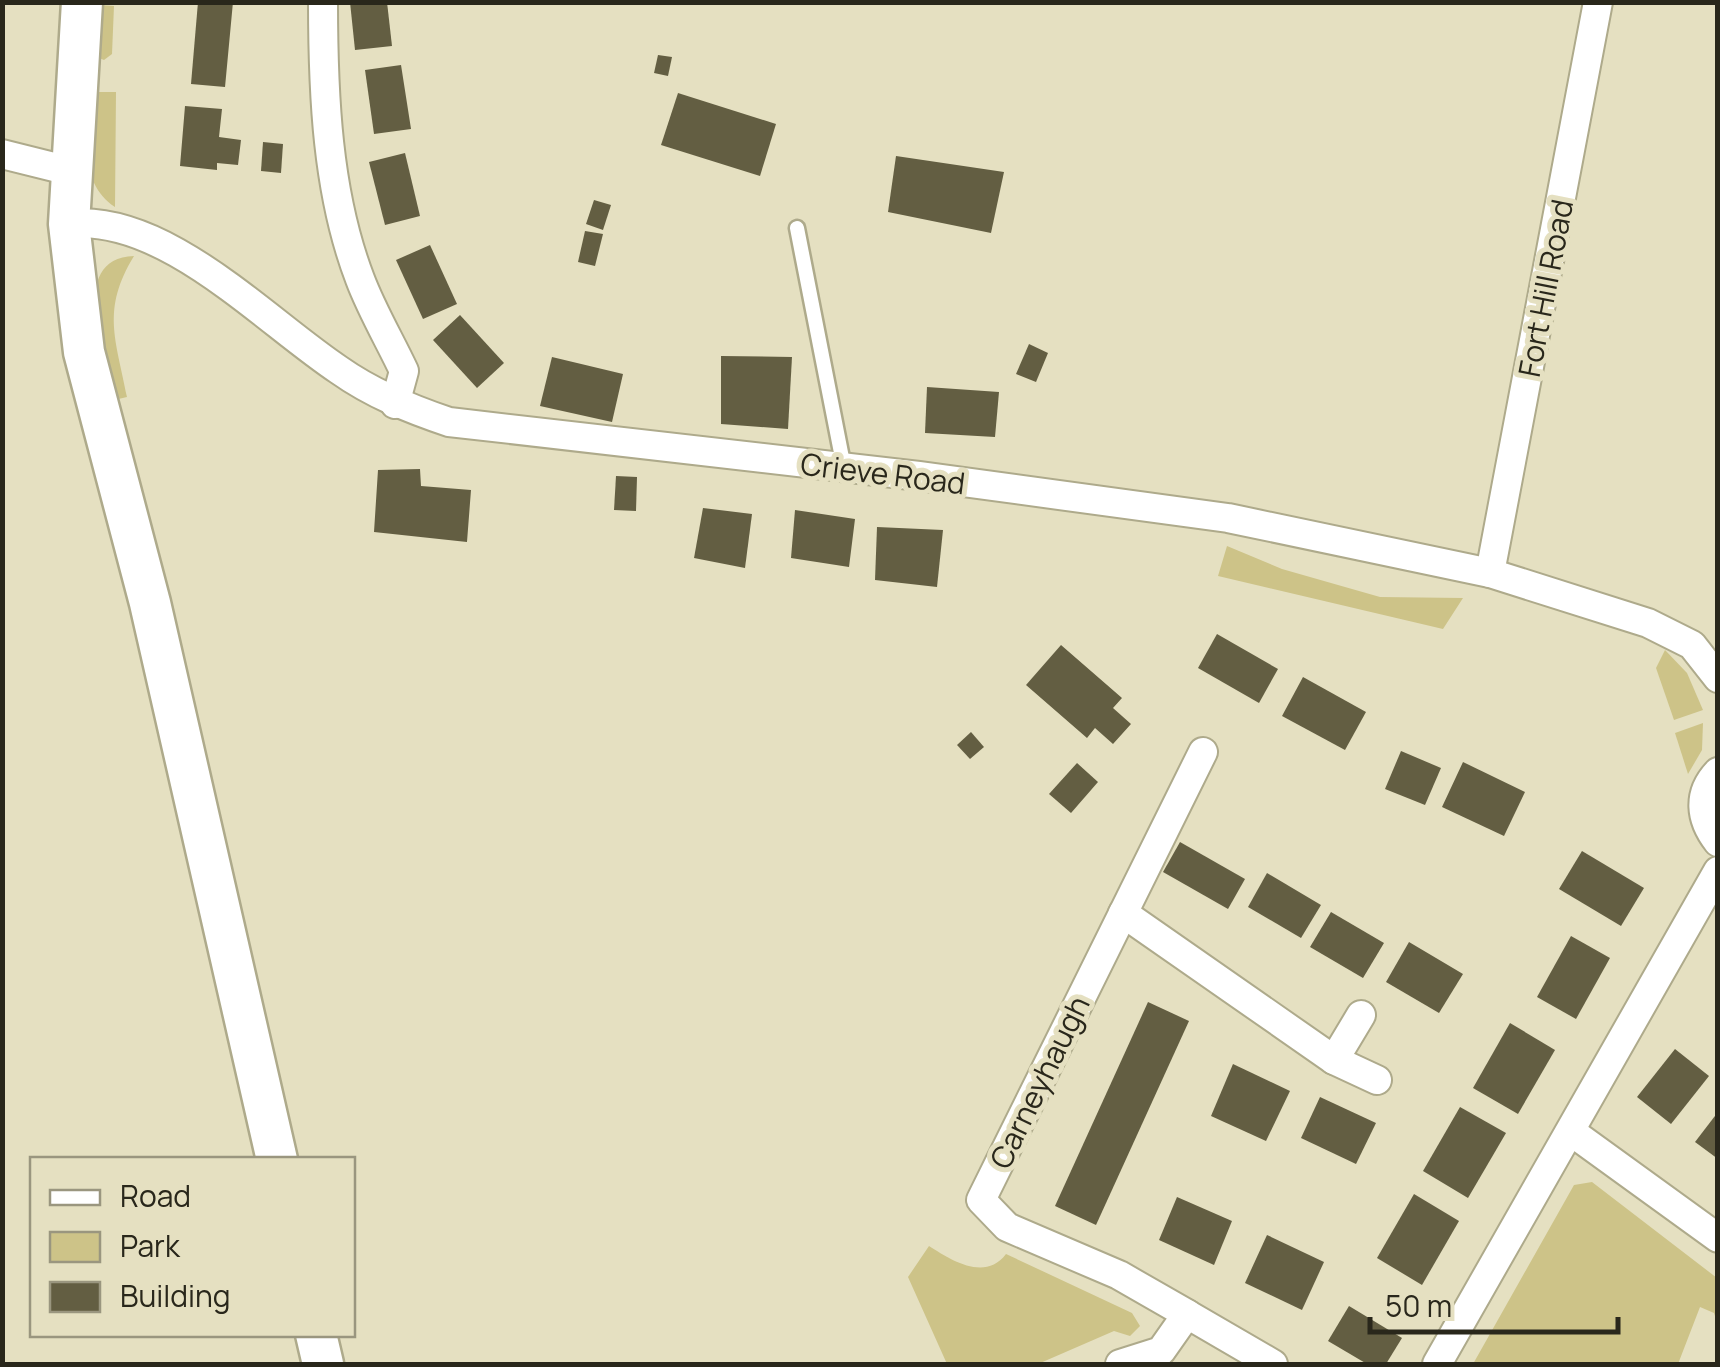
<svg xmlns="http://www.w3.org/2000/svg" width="1720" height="1367" font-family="Manrope,sans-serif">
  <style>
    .green { fill: #cdc388 }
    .building { fill: #635e42 }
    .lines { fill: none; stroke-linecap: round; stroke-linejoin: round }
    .service-casing { stroke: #aeaa8b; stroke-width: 19 }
    .minor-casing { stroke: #aeaa8b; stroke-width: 32 }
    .secondary-casing { stroke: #aeaa8b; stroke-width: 45 }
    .service { stroke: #fff; stroke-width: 14 }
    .minor { stroke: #fff; stroke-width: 28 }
    .secondary { stroke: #fff; stroke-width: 40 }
    .labels { text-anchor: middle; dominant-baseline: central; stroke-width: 10; stroke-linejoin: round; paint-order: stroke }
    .street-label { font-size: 30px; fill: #29271b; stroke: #e5e0c1 }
  </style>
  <rect width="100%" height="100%" fill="#e5e0c1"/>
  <g class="green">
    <polygon points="99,5 114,6 112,54 104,60 94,56"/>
    <path d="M91,92h25l-1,115c-39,-27 -26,-73 -24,-115z"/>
    <path d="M134,256c-33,54 -18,83 -7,141l-13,3c-9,-42 -48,-142 20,-144z"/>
    <polygon points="1227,546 1282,569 1380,597 1463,598 1443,629 1218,576"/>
    <polygon points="1665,650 1687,673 1703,710 1674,720 1656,668"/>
    <polygon points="1703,723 1702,750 1688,774 1675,733"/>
    <polygon points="1592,1182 1717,1278 1717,1322 1714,1313 1700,1307 1678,1364 1473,1364 1574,1185"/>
    <path d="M929,1246c22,14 56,36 77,8l126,59 8,13 -10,10 -16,-5 -76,33h-91l-39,-87z"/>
  </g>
  <g class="building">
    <polygon points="198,2 233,2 225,87 191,84"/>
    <polygon points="350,2 387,2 392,46 355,50"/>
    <polygon points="658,55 672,57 668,76 654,73"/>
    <polygon points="401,65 411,129 374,134 365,70"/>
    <polygon points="678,93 776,124 760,176 661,145"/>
    <polygon points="185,106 222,109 219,137 241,140 238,165 217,163 217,170 180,166"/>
    <polygon points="263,142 283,144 281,173 261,171"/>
    <polygon points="405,153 420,216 385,225 369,162"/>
    <polygon points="896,156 1004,172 991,233 888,212"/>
    <polygon points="594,200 611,205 603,230 586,224"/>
    <polygon points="585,231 603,234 595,266 578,262"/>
    <polygon points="430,245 457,304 423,319 396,260"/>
    <polygon points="460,315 504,363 477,388 433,340"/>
    <polygon points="1029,344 1048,353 1036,382 1016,374"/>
    <polygon points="721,356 792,357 788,429 721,424"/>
    <polygon points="552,357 623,374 612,422 540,406"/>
    <polygon points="927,387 999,392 995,437 925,433"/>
    <polygon points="420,469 421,486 471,490 467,542 374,532 378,470"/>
    <polygon points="616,476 637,477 636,511 614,510"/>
    <polygon points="703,508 752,514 745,568 694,558"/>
    <polygon points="795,510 855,519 849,567 791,558"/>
    <polygon points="877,527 943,530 937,587 875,580"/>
    <polygon points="1217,634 1278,669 1259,703 1198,668"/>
    <polygon points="1061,645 1122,698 1113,708 1131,724 1113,744 1095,728 1087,738 1026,685"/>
    <polygon points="1303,677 1366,712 1345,750 1282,716"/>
    <polygon points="971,732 984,747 970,759 957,745"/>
    <polygon points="1401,751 1441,768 1425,805 1385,789"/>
    <polygon points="1463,762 1525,792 1504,836 1442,807"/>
    <polygon points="1077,763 1098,782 1071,813 1049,794"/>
    <polygon points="1180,842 1245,879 1228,909 1163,872"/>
    <polygon points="1582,851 1644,888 1621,926 1559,889"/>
    <polygon points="1267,873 1321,905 1301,938 1248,907"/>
    <polygon points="1331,912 1384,943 1363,978 1310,947"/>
    <polygon points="1571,936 1610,958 1576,1019 1537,997"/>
    <polygon points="1409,942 1463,974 1439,1013 1386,982"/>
    <polygon points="1148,1002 1189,1021 1096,1225 1055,1206"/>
    <polygon points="1510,1023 1555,1050 1518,1114 1473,1088"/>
    <polygon points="1675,1049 1709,1076 1671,1124 1637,1097"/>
    <polygon points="1233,1064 1290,1091 1266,1141 1211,1116"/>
    <polygon points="1320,1097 1376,1123 1356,1164 1301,1138"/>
    <polygon points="1460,1107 1506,1133 1468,1198 1423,1171"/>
    <polygon points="1718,1112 1718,1159 1695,1142"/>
    <polygon points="1414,1194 1459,1221 1422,1285 1377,1258"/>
    <polygon points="1177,1197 1232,1221 1214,1265 1159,1240"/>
    <polygon points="1267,1235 1324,1262 1302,1310 1245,1283"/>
    <polygon points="1349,1306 1402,1338 1386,1364 1367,1364 1328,1341"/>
  </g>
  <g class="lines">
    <g class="service-casing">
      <polyline id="service" points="797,228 844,468"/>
    </g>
    <g class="minor-casing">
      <g id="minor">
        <path d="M323,2c0,92 4,191 37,277 12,32 30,62 44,92l-9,33"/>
        <polyline points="2,154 70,171"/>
        <path d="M69,224c95,-11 196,97 270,146 34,24 71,39 110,52l470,54 309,42 262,55 158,50 44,22 26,33"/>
        <polyline points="1490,573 1598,2"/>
        <path d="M1718,772c-21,22 -18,47 0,70"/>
        <polyline points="1123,913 1334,1060 1377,1080"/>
        <polyline points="1334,1060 1361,1015"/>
        <polyline points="1573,1133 1718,1238"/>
        <polyline points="1187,1314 1119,1275 1007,1227 981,1200 1203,752"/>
        <polyline points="1120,1364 1161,1351 1187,1314 1273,1364"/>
        <polyline points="1437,1364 1718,871"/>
      </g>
    </g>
    <g class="secondary-casing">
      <g id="secondary">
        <polyline points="82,2 69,224 84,352 150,603 277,1160"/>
        <polyline points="316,1334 323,1364"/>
      </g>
    </g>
    <use href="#service" class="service"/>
    <use href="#minor" class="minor"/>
    <use href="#secondary" class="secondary"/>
  </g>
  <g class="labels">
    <g class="street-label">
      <text transform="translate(1545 288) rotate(-79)">Fort Hill Road</text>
      <text transform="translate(883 473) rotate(7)">Crieve Road</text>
      <text transform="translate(1039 1082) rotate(-64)">Carneyhaugh</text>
    </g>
  </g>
  <rect width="1720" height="1367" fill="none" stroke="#29271b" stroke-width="10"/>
  <rect x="30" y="1157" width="325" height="180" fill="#e5e0c1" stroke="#9a967f" stroke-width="2.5"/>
  <rect x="50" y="1190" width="50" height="15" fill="#ffffff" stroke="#9a967f" stroke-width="2.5"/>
  <text x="120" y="1207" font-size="30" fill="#29271b">Road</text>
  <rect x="50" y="1232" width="50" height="30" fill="#cdc388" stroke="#9a967f" stroke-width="2.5"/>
  <text x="120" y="1257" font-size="30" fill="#29271b">Park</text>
  <rect x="50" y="1282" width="50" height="30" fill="#635e42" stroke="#9a967f" stroke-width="2.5"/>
  <text x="120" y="1307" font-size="30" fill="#29271b">Building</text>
  <path d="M1370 1317v15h248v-15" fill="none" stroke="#29271b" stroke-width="5"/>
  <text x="1385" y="1317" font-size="30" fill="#29271b" stroke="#e5e0c1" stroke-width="8" paint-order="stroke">50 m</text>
</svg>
